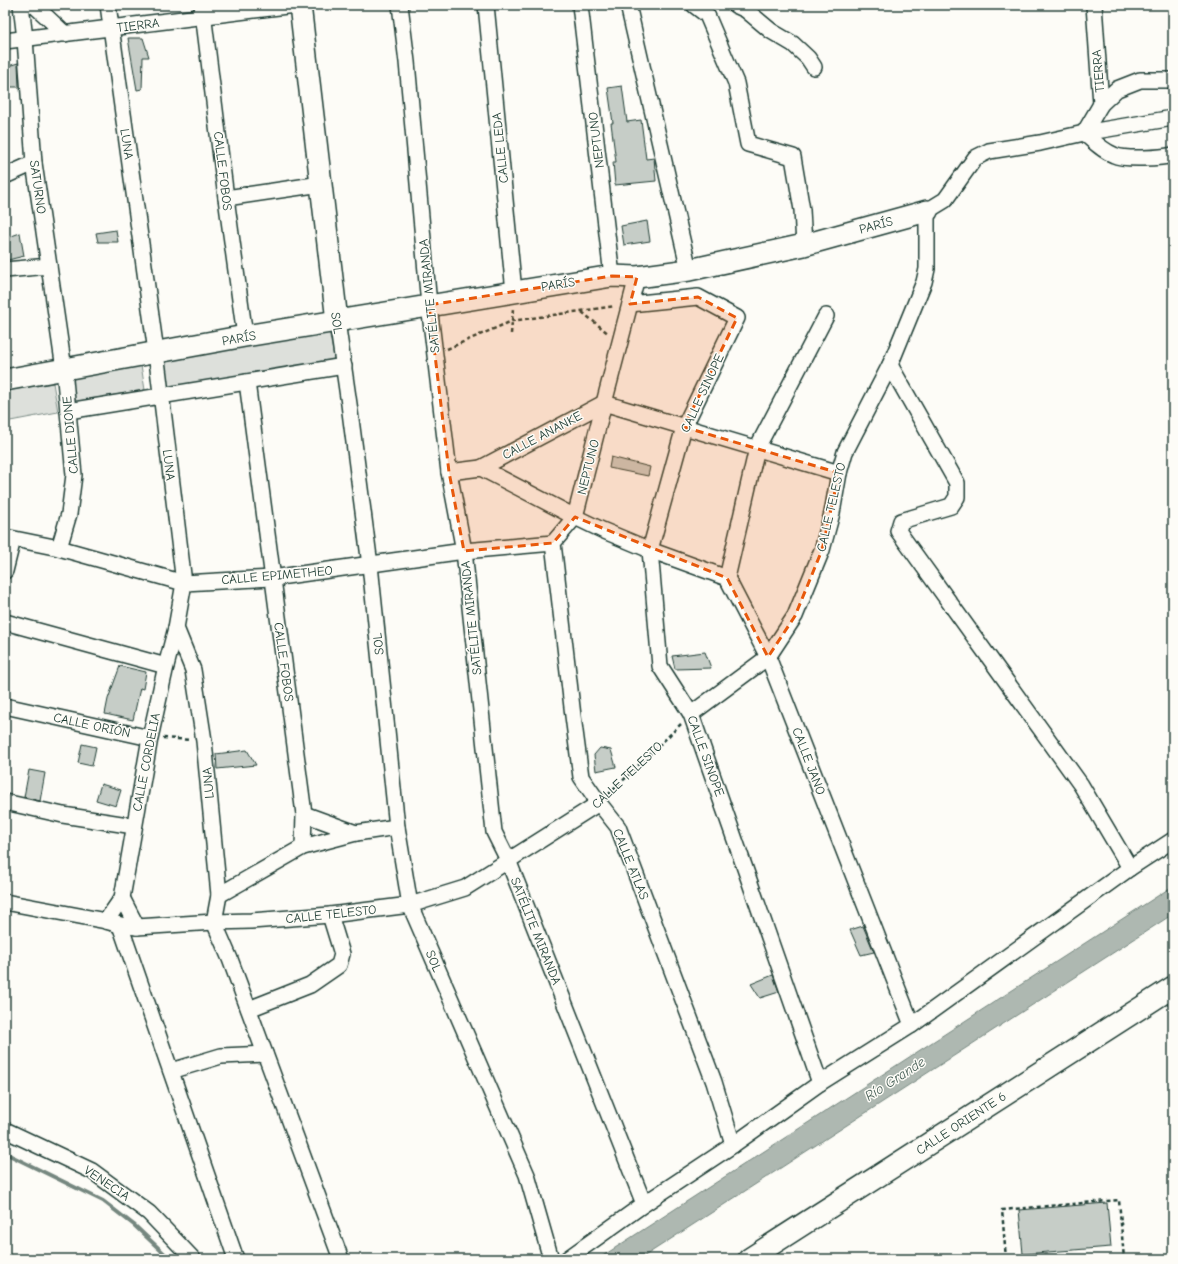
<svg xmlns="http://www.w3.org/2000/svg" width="1178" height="1264" font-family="'Comic Neue',sans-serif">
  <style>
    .green { fill: #dde0db; stroke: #7e8e88 }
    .water { fill: #aeb8b1; stroke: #75877f }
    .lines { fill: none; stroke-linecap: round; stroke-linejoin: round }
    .stream { stroke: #75877f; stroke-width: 4 }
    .building { fill: #c6cdc7; stroke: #1f3d34 }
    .street-casing { stroke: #1f3d34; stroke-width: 18 }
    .secondary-casing { stroke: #1f3d34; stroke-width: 24 }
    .path { stroke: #1f3d34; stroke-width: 2.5; stroke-dasharray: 4 3; stroke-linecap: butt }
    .street { stroke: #fdfcf7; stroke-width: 15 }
    .secondary { stroke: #fdfcf7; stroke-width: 21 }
    .marked { fill: #e8590c; fill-opacity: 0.2; stroke: #e8590c; stroke-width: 3; stroke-dasharray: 8 5; stroke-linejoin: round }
    .labels { text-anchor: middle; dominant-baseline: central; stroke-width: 3; stroke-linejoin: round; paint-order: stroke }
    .street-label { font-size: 13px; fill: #1f3d34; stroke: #fdfcf7 }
    .water-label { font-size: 14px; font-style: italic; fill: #435c53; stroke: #fdfcf7 }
  </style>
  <rect width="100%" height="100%" fill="#fdfcf7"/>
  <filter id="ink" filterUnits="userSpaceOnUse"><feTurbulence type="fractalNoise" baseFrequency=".025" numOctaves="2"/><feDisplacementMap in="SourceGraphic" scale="8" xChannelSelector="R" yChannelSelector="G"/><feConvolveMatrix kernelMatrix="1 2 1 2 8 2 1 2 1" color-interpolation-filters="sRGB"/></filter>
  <g filter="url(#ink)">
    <g class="green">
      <polygon points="329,331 335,362 166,390 160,359"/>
      <polygon points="141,365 145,390 72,402 68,377"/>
      <polygon points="53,383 58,412 5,422 5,391"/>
    </g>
    <polygon class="water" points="1173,886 1173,914 640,1259 598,1259"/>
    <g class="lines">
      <polyline class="stream" points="5,1153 103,1201 134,1225 170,1259"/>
    </g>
    <g class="building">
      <polygon points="128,38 143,38 149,57 143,57 142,89 137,90"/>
      <polygon points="18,63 19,87 5,87 5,67"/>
      <polygon points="622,86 627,122 641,120 646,159 654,158 656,181 615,185 613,162 616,162 611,123 613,123 608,88"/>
      <polygon points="647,221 650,241 624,245 621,226"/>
      <polygon points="116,230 118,242 98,242 96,233"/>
      <polygon points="20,233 24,256 8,260 6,238"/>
      <polygon points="611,457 650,467 648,476 609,468"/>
      <polygon points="705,652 711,668 675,669 672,656"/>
      <polygon points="120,666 146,672 143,689 140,688 133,720 105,714 108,699"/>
      <polygon points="82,744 96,747 92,766 78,763"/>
      <polygon points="600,748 611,750 616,767 596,771 594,755"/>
      <polygon points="247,750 256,765 217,769 216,754"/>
      <polygon points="29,770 45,773 40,801 24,797"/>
      <polygon points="101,784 121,790 116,806 96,800"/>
      <polygon points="863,926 874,952 861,955 850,930"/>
      <polygon points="773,975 779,992 760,998 751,984"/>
      <polygon points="1107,1203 1111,1247 1023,1254 1019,1210"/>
    </g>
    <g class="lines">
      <g class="street-casing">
        <g id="street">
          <polyline points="21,5 25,39 34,163 64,369 74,475 69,514 59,548"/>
          <polyline points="34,5 65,34"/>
          <polyline points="108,5 156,352 184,583 176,628 193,670 204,741 219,895 214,922 230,959 341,1259"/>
          <polyline points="202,5 226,198 245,336"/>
          <polyline points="400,5 407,62 429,305 449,472 464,551 494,832 508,860 644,1204"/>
          <polyline points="486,5 514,292"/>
          <polyline points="580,5 612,276"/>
          <polyline points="628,5 689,270"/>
          <polyline points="694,5 707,15 736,83 748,144 793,157 802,210 804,245"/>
          <polyline points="735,5 746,10 771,31 793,44 808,58 814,67"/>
          <polyline points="1094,5 1101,104"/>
          <polyline points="5,41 295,5"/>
          <polyline points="1084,133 1101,104 1117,89 1140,80 1173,80"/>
          <path d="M1084,133c9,8 19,18 30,22 10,5 48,3 59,0"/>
          <polyline points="5,176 34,163"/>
          <polyline points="226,198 321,184"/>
          <polyline points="5,270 49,266"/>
          <polyline points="637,277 604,403 575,517 553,543 573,716 581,777 599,803 618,827 714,1082 733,1145"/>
          <polyline points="630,304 698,297 737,318 684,427 650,550 660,666 691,714 820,1083"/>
          <polyline points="337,321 349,404 370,565 397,827 410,905 527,1175 551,1259"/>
          <polyline points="890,365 957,483 957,497 951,506 901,521 898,531 1081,785 1130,868"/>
          <polyline points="247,382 304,814 303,847"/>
          <polyline points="68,411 344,366"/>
          <polyline points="481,468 604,403 839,473"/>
          <polyline points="449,472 481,468 575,517 602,530 650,550 727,578 768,657 912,1025"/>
          <polyline points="5,537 59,548 184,583 272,578 464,551 553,543"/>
          <polyline points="5,571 13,539"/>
          <polyline points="727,578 757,448 826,316"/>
          <polyline points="5,622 166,666"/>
          <polyline points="5,706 150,738"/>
          <polyline points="691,714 768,657 795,616 822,550 832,513 839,473 845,452 890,365 924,282 927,269 927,211 945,200 975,158 989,151 1040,143 1084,133 1173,118"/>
          <polyline points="5,802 63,815 134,826"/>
          <polyline points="304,814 356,833"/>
          <polyline points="219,895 303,847 356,833 397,827"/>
          <polyline points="122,898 137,927"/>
          <polyline points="5,902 106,921 120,925 137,927 214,922 251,921 330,915 410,905 465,888 599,803"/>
          <polyline points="106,921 122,898 150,738 166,666 176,628"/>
          <polyline points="120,925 236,1259"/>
          <polyline points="249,1009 310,985 339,965 342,954 330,915"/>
          <polyline points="171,1071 221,1056 265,1054"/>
          <polyline points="5,1130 92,1171 149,1213 193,1259"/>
          <polyline points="567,1259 644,1204 733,1145 820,1083 912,1025 1130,868 1173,840"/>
        </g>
      </g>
      <g class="secondary-casing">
        <g id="secondary">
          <polyline points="300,5 337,321"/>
          <polyline points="5,380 245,336 612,276 637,277 689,270 804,245 927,211"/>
          <polyline points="749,1259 1173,987"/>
        </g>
      </g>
      <g class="path">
        <polyline points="582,312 609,334"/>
        <polyline points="511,334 513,308"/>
        <polyline points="447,349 512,321 615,306"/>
        <polyline points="163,738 190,740"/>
        <polyline points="608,795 681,724"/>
        <polyline points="1006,1259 1002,1210 1119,1200 1124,1259"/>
      </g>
      <use href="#street" class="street"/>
      <use href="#secondary" class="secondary"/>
    </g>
  </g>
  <path class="marked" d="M612,276l25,1 -7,27 68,-7 39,21 -53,109 155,46 -17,77 -27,66 -27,41 -41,-79 -152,-61 -22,26 -89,8 -15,-79 -20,-167z"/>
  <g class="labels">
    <g class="street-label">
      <text transform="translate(138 25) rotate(-7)">TIERRA</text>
      <text transform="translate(1098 71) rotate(-95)">TIERRA</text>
      <text transform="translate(596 140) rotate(-97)">NEPTUNO</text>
      <text transform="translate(127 144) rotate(82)">LUNA</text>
      <text transform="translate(500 148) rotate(-96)">CALLE LEDA</text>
      <text transform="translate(223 171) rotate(83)">CALLE FOBOS</text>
      <text transform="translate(38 187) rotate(82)">SATURNO</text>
      <text transform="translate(876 225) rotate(-15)">PARÍS</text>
      <text transform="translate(558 284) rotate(-9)">PARÍS</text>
      <text transform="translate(429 296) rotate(-96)">SATÉLITE MIRANDA</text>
      <text transform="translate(337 323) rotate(82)">SOL</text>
      <text transform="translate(239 338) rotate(-10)">PARÍS</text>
      <text transform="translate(702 393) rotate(-65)">CALLE SINOPE</text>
      <text transform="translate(70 435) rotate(-95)">CALLE DIONE</text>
      <text transform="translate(542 435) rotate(-28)">CALLE ANANKE</text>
      <text transform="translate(169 465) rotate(83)">LUNA</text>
      <text transform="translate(588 467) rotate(-76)">NEPTUNO</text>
      <text transform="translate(831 507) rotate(-77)">CALLE TELESTO</text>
      <text transform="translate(277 575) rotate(-5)">CALLE EPIMETHEO</text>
      <text transform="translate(471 618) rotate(-96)">SATÉLITE MIRANDA</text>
      <text transform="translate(378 644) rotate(-96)">SOL</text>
      <text transform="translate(284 662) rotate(82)">CALLE FOBOS</text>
      <text transform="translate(92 725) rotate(12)">CALLE ORIÓN</text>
      <text transform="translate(706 756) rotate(70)">CALLE SINOPE</text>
      <text transform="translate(809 761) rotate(69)">CALLE JANO</text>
      <text transform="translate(146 762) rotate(-79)">CALLE CORDELIA</text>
      <text transform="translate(627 775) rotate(-43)">CALLE TELESTO</text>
      <text transform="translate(208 783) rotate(-95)">LUNA</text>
      <text transform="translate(631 864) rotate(68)">CALLE ATLAS</text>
      <text transform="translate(331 914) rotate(-6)">CALLE TELESTO</text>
      <text transform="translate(536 931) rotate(68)">SATÉLITE MIRANDA</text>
      <text transform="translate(434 961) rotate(67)">SOL</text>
      <text transform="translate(961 1123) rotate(-33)">CALLE ORIENTE 6</text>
      <text transform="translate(107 1183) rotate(34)">VENECIA</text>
    </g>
    <g class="water-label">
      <text transform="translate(895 1079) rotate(-33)">Río Grande</text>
    </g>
  </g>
  <rect width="1178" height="1264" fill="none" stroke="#fdfcf7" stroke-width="20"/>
  <rect x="10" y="10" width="1158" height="1244" fill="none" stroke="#1f3d34" stroke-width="1.5" filter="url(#ink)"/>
</svg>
